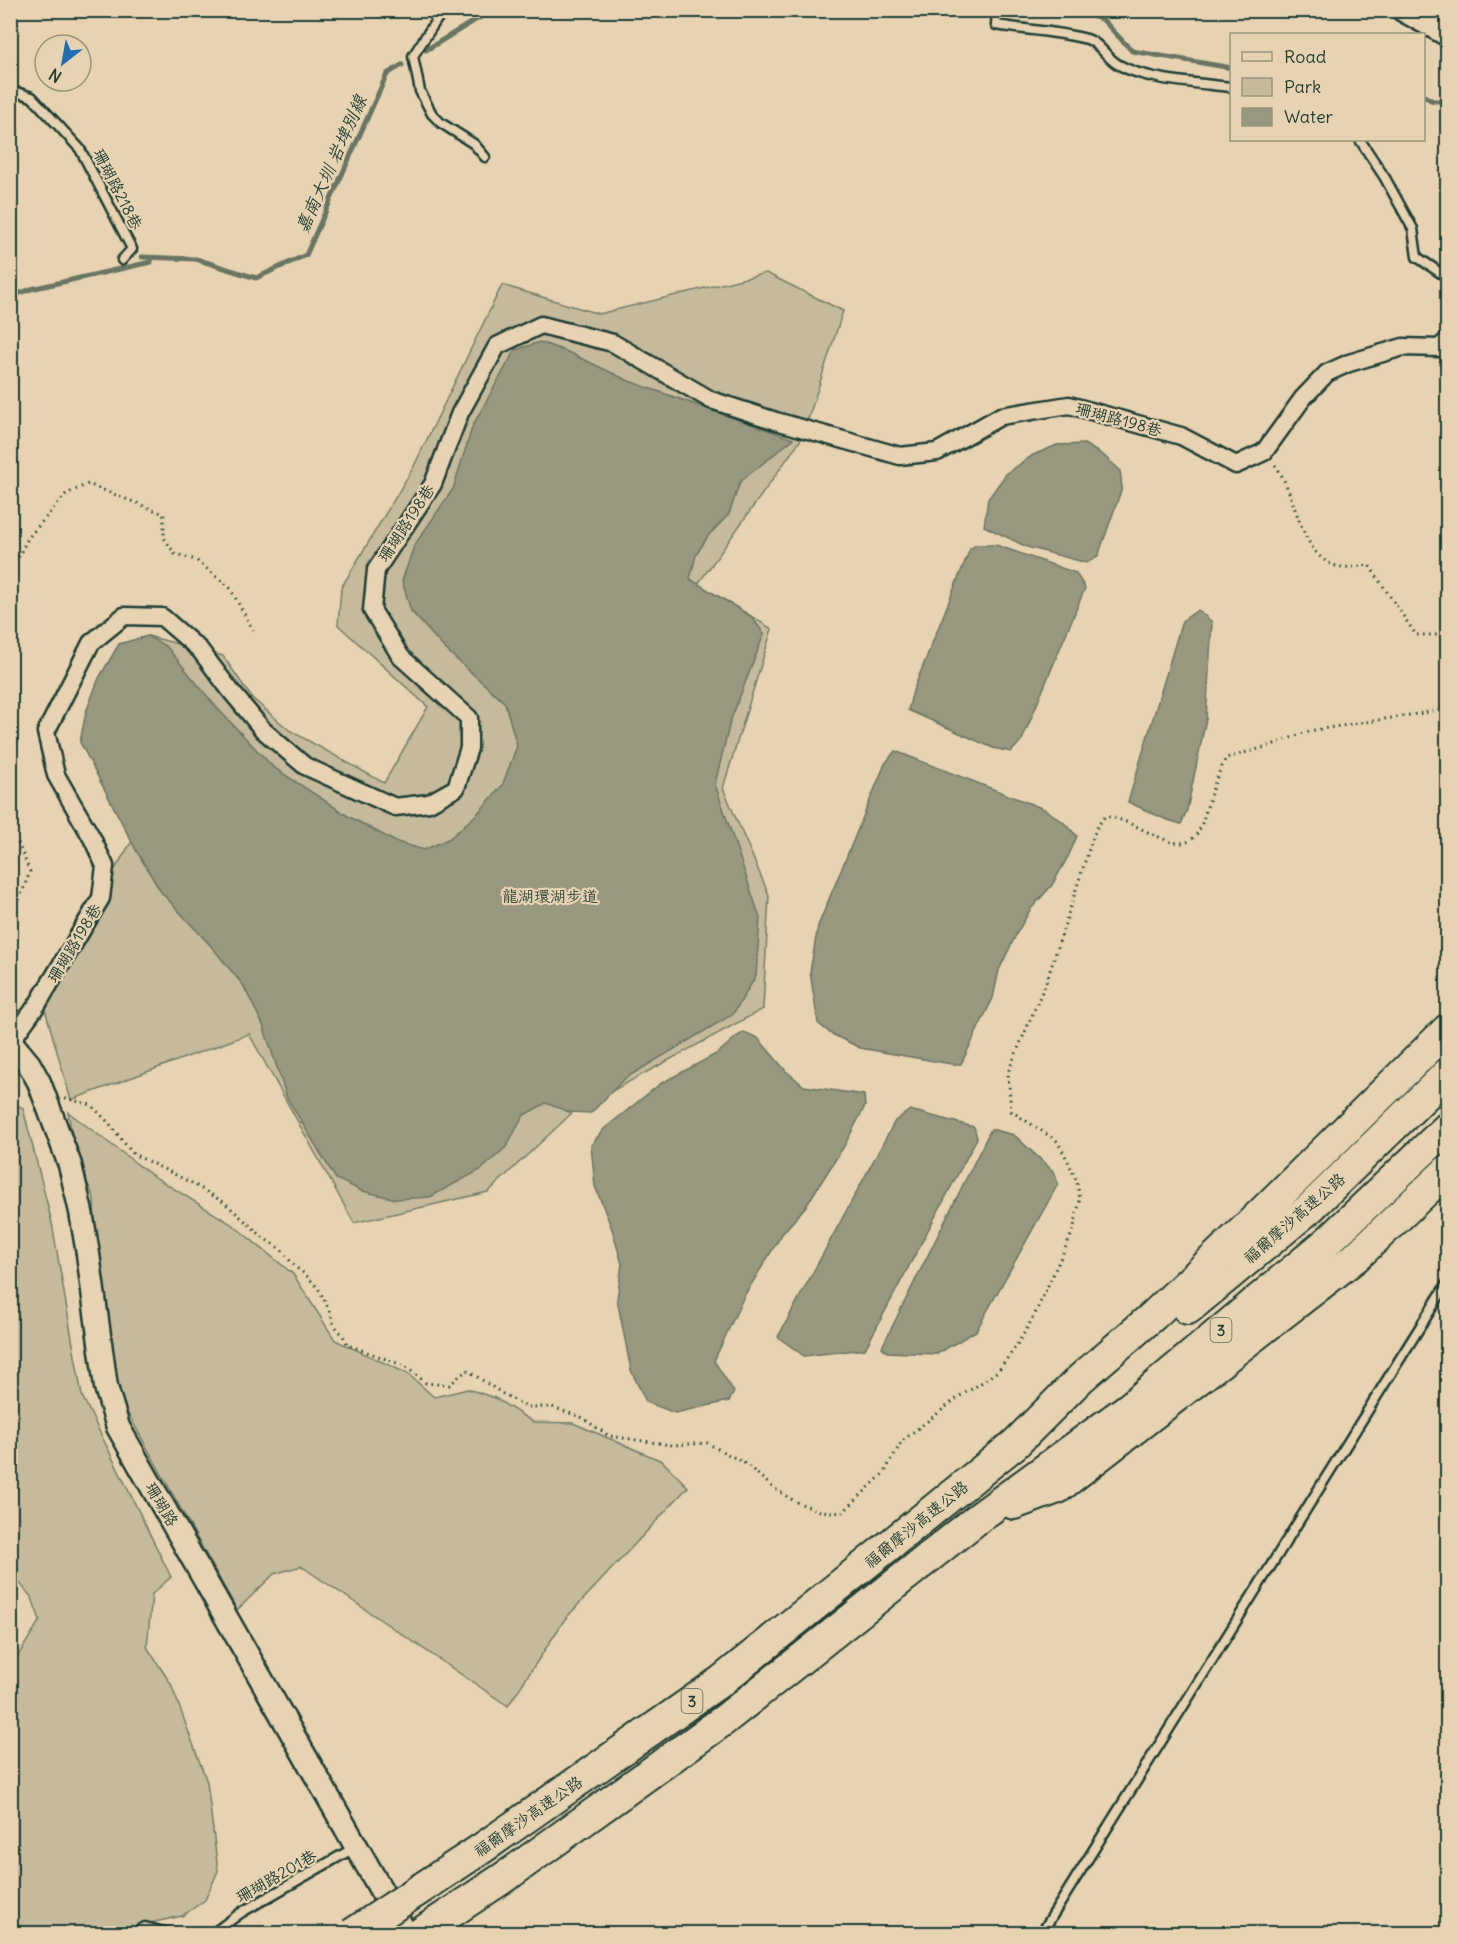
<svg xmlns="http://www.w3.org/2000/svg" width="1458" height="1944" font-family="Delius,'LXGW WenKai TC',sans-serif">
  <style>
    .green { fill: #c6ba9c; stroke: #727c68; stroke-width: 1.5 }
    .water { fill: #989880; stroke: #687462; stroke-width: 1.5 }
    .lines { fill: none; stroke-linecap: round; stroke-linejoin: round }
    .stream { stroke: #687462; stroke-width: 5 }
    .canal { stroke: #989880; stroke-width: 18 }
    .lane-casing { stroke: #1f3d34; stroke-width: 13 }
    .street-casing { stroke: #1f3d34; stroke-width: 21 }
    .secondary-casing { stroke: #1f3d34; stroke-width: 27 }
    .highway-casing { stroke: #1f3d34; stroke-width: 34 }
    .path { stroke: #1f3d34; stroke-width: 3; stroke-dasharray: 1.5 4.5; stroke-linecap: butt }
    .lane { stroke: #e7d3b1; stroke-width: 8 }
    .street { stroke: #e7d3b1; stroke-width: 16 }
    .secondary { stroke: #e7d3b1; stroke-width: 22 }
    .highway { stroke: #e7d3b1; stroke-width: 30 }
    .highway-bridge-casing { stroke: #1f3d34; stroke-width: 34; stroke-linecap: butt }
    .highway-bridge { stroke: #e7d3b1; stroke-width: 30 }
    .labels { text-anchor: middle; dominant-baseline: central; stroke-width: 4.5; stroke-linejoin: round; paint-order: stroke }
    .shield { fill: #e7d3b1; stroke: #5b6a5a; stroke-width: 1.5 }
    .shield-label { font-size: 15px; font-weight: bold; fill: #1f3d34 }
    .street-label { font-size: 16px; fill: #1f3d34; stroke: #e7d3b1 }
    .park-label { font-size: 16px; fill: #304a3e; stroke: #e7d3b1 }
    .water-label { font-size: 18px; font-style: italic; fill: #2b463c; stroke: #e7d3b1 }
  </style>
  <rect width="100%" height="100%" fill="#e7d3b1"/>
  <filter id="ink" filterUnits="userSpaceOnUse"><feTurbulence type="fractalNoise" baseFrequency=".0167" numOctaves="2"/><feDisplacementMap in="SourceGraphic" scale="12" xChannelSelector="R" yChannelSelector="G"/><feConvolveMatrix kernelMatrix="1 2 1 2 8 2 1 2 1" color-interpolation-filters="sRGB"/></filter>
  <g filter="url(#ink)">
    <g class="green">
      <polygon points="766,273 843,311 802,438 698,584 772,629 723,788 769,895 763,1009 573,1112 488,1192 354,1223 249,1034 71,1100 40,992 132,841 80,742 119,644 148,636 223,656 252,698 289,730 384,783 428,707 338,625 341,588 413,468 502,285 599,314"/>
      <polygon points="11,1102 23,1108 52,1223 82,1396 171,1577 152,1594 147,1647 171,1684 207,1782 218,1871 205,1900 182,1916 141,1925 126,1933 29,1933 11,1920 10,1669 40,1620 32,1598 11,1572"/>
      <polygon points="68,1112 153,1176 233,1225 293,1274 335,1340 408,1374 434,1397 468,1389 495,1398 533,1422 573,1423 662,1461 688,1487 565,1619 508,1706 301,1566 274,1574 237,1610 125,1408 109,1353 96,1256 94,1198 76,1158"/>
    </g>
    <g class="water">
      <polygon points="540,342 570,353 629,381 793,439 740,482 729,514 708,536 696,555 690,579 752,617 764,634 730,722 715,784 760,918 756,976 733,1014 624,1079 591,1113 569,1112 546,1103 524,1115 506,1147 482,1169 430,1197 396,1199 362,1191 336,1179 287,1098 263,1025 243,985 211,946 161,892 137,852 80,742 86,712 99,678 119,644 148,636 167,647 217,708 273,767 348,816 394,841 424,850 450,838 477,814 502,786 517,746 505,703 445,649 411,611 402,581 414,546 453,489 473,425 515,350"/>
      <polygon points="1084,444 1103,455 1120,470 1122,488 1098,556 1087,563 1027,547 984,526 988,499 1006,474 1033,455 1057,445"/>
      <polygon points="976,545 996,545 1076,573 1085,588 1022,740 1011,752 993,748 908,710 913,691 970,549"/>
      <polygon points="1198,610 1212,622 1206,719 1187,810 1181,824 1165,819 1128,802 1182,621"/>
      <polygon points="895,751 1044,809 1062,821 1077,836 1069,855 1052,885 1030,910 1017,933 999,970 993,998 961,1064 951,1064 860,1048 830,1033 818,1023 810,972 818,926 885,764"/>
      <polygon points="744,1032 758,1038 786,1071 804,1086 864,1095 865,1106 844,1146 806,1206 782,1234 744,1296 714,1361 734,1392 729,1401 675,1413 646,1402 631,1370 617,1299 622,1264 612,1229 595,1186 591,1145 604,1129 660,1084 718,1053 736,1037"/>
      <polygon points="910,1110 974,1127 977,1138 865,1349 804,1356 778,1337 895,1121"/>
      <polygon points="991,1129 1014,1135 1054,1172 1058,1184 976,1331 937,1354 887,1352 882,1347"/>
    </g>
    <g class="lines">
      <g class="stream">
        <polyline points="1071,10 1102,19 1132,51 1232,68"/>
        <polyline points="426,50 492,10"/>
        <polyline points="1424,96 1433,101 1448,101"/>
        <polyline points="142,257 196,259 256,278 306,255 387,74 402,65"/>
        <polyline points="10,297 31,289 151,262"/>
      </g>
      <polyline class="canal" points="1444,1934 1448,1932"/>
      <g class="lane-casing">
        <g id="lane">
          <polyline points="443,10 413,56 420,91 432,114 441,123 474,144 485,157"/>
          <path d="M997,10l-1,15c30,5 61,6 91,14 13,4 20,20 32,26 29,16 79,18 113,22"/>
          <polyline points="10,90 32,97 80,149 132,249 122,260"/>
          <polyline points="1360,140 1385,178 1413,229 1417,257 1448,278"/>
          <polyline points="133,1934 145,1927 172,1934"/>
          <polyline points="212,1934 242,1912 354,1848"/>
          <polyline points="1041,1934 1448,1282"/>
        </g>
      </g>
      <g class="street-casing">
        <polyline id="street" points="11,1041 37,1005 101,898 105,866 92,838 56,775 46,732 91,643 124,616 162,617 200,650 230,690 263,730 305,766 395,807 429,803 456,788 469,748 469,718 401,657 372,610 376,570 433,484 460,413 497,346 541,325 613,343 711,400 776,421 900,456 937,452 1001,416 1069,405 1181,436 1236,465 1264,452 1303,398 1327,373 1349,363 1403,347 1439,348 1448,340"/>
      </g>
      <g class="secondary-casing">
        <g id="secondary">
          <polyline points="1403,10 1448,35"/>
          <polyline points="10,1041 29,1064 39,1082 70,1165 81,1212 88,1254 106,1387 118,1427 406,1934"/>
        </g>
      </g>
      <g class="highway-casing">
        <g id="highway">
          <polyline points="1188,1309 1310,1208 1448,1073"/>
          <polyline points="1015,1444 1080,1379 1154,1315 1245,1229 1448,1029"/>
          <polyline points="1014,1504 1058,1488 1356,1257 1448,1170"/>
          <polyline points="419,1934 512,1872 724,1720 981,1516 1130,1407 1327,1242 1448,1127"/>
        </g>
      </g>
      <g class="path">
        <path d="M1275,465c22,27 24,96 66,102 8,1 19,-1 28,-2l47,70h23l9,10"/>
        <polyline points="10,573 28,538 66,494 88,484 164,514 164,538 175,554 196,560 230,588 253,630"/>
        <polyline points="10,834 18,843 30,872 20,898 10,915"/>
        <path d="M65,1098l26,7 17,17 25,32 57,28 35,21 40,36 17,11 12,16 12,9 12,13 10,19 6,18 8,9 6,11 57,21 21,17 23,2 18,-15 36,24 25,13h24l29,10 28,19 63,9 35,-2 39,21 26,23 24,15 24,9 22,2 42,-40 18,-32 58,-45 15,-9 23,-16 19,-26 17,-29 39,-85 7,-31 -3,-18 -10,-23 -10,-18 -46,-30 -3,-39 39,-92 43,-134 7,-19 8,-11c20,3 37,14 56,22 38,17 40,-13 49,-41 4,-14 10,-27 16,-39l43,-12 40,-15 139,-22"/>
      </g>
      <use href="#lane" class="lane"/>
      <use href="#street" class="street"/>
      <use href="#secondary" class="secondary"/>
      <use href="#highway" class="highway"/>
      <g class="highway-bridge-casing">
        <polyline id="highway-bridge" points="352,1934 484,1847 721,1681 1015,1444"/>
      </g>
      <use href="#highway-bridge" class="highway-bridge"/>
    </g>
  </g>
  <g class="labels">
    <g class="shield">
      <rect x="1210.5" y="1318" width="21" height="24" rx="4.5"/>
      <rect x="681.5" y="1689" width="21" height="24" rx="4.5"/>
    </g>
    <g class="shield-label">
      <text x="1221" y="1330">3</text>
      <text x="692" y="1701">3</text>
    </g>
    <g class="street-label">
      <text transform="translate(118 189) rotate(63)">珊瑚路218巷</text>
      <text transform="translate(1119 419) rotate(15)">珊瑚路198巷</text>
      <text transform="translate(406 523) rotate(-57)">珊瑚路198巷</text>
      <text transform="translate(74 943) rotate(-59)">珊瑚路198巷</text>
      <text transform="translate(1294 1218) rotate(-41)">福爾摩沙高速公路</text>
      <text transform="translate(162 1504) rotate(59)">珊瑚路</text>
      <text transform="translate(916 1524) rotate(-39)">福爾摩沙高速公路</text>
      <text transform="translate(528 1816) rotate(-35)">福爾摩沙高速公路</text>
      <text transform="translate(276 1876) rotate(-30)">珊瑚路201巷</text>
    </g>
    <g class="park-label">
      <text x="550" y="896">龍湖環湖步道</text>
    </g>
    <g class="water-label">
      <text transform="translate(331 164) rotate(-66)">嘉南大圳 岩埤別線</text>
    </g>
  </g>
  <rect width="1458" height="1944" fill="none" stroke="#e7d3b1" stroke-width="36"/>
  <rect x="18" y="18" width="1422" height="1908" fill="none" stroke="#1f3d34" stroke-width="2" filter="url(#ink)"/>
  <rect x="1230" y="33" width="195" height="108" fill="#e7d3b1" stroke="#97977f" stroke-width="1.5"/>
  <rect x="1242" y="52" width="30" height="9" fill="#e7d3b1" stroke="#97977f" stroke-width="1.5"/>
  <text x="1284" y="63" font-size="18" fill="#1f3d34">Road</text>
  <rect x="1242" y="78" width="30" height="18" fill="#c6ba9c" stroke="#97977f" stroke-width="1.5"/>
  <text x="1284" y="93" font-size="18" fill="#1f3d34">Park</text>
  <rect x="1242" y="108" width="30" height="18" fill="#989880" stroke="#97977f" stroke-width="1.5"/>
  <text x="1284" y="123" font-size="18" fill="#1f3d34">Water</text>
  <g transform="translate(63 63) rotate(211)"><circle r="28" fill="#e7d3b1" stroke="#97977f" stroke-width="1.5"/>
  <path d="M0-4.5L10 22L0 15L-10 22Z" fill="#1f6fb2"/>
  <text y="-9" font-size="16" font-weight="bold" text-anchor="middle" fill="#1f3d34">N</text>
  </g>
</svg>
